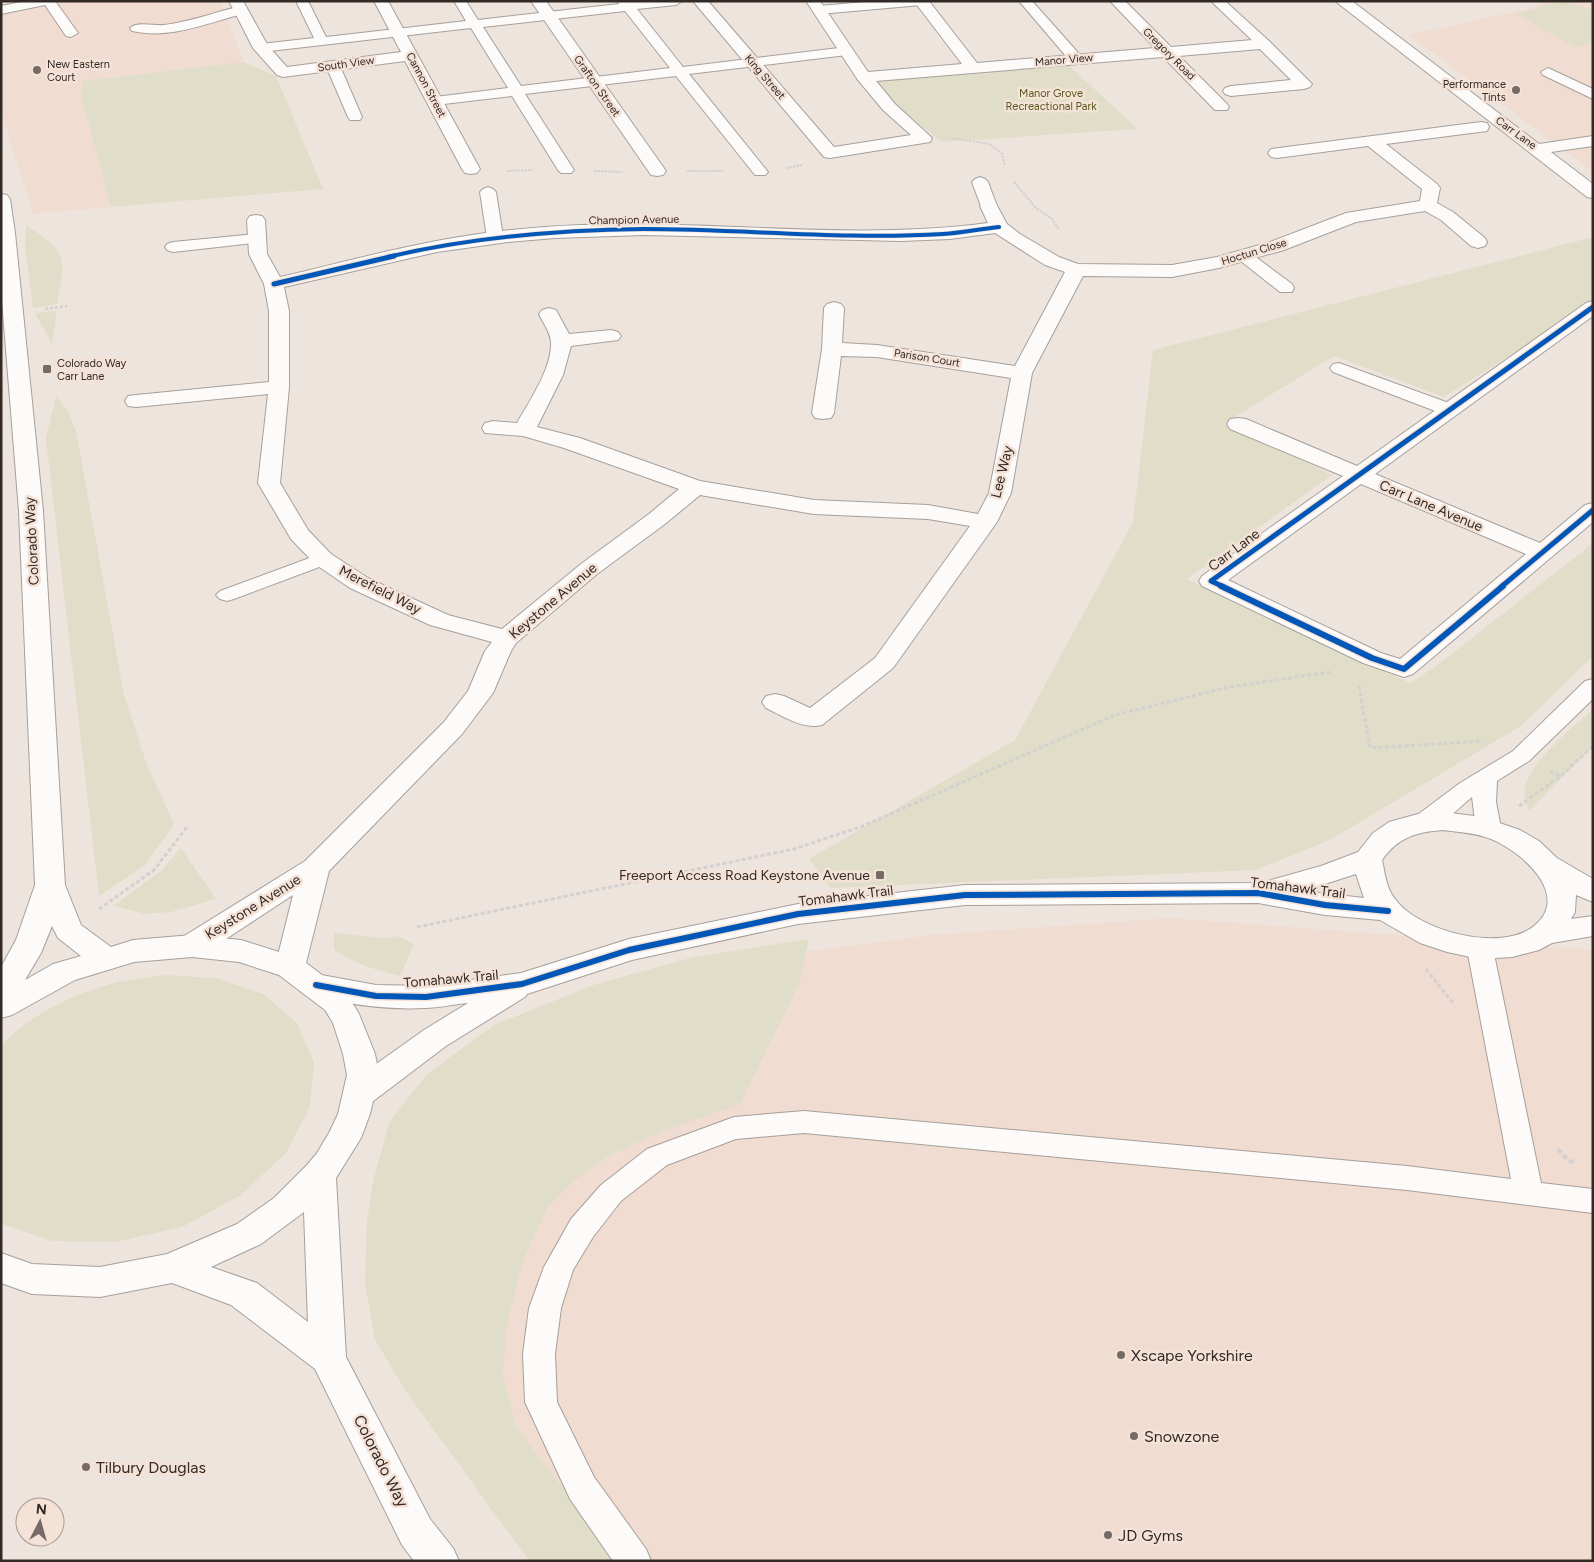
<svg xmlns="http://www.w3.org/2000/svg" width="1594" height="1562" font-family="Figtree,sans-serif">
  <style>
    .built { fill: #f0dcd1 }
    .green { fill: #e0dec9 }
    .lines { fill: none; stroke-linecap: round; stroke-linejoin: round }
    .lane-casing { stroke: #a79f9a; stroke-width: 2 }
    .street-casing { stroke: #a79f9a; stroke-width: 2 }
    .primary-casing { stroke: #a79f9a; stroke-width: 2 }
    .path-far3 { stroke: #d3d0cf; stroke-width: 2; stroke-dasharray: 2.5 1; stroke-linecap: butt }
    .path-far2 { stroke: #d3d0cf; stroke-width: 2.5; stroke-dasharray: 3 2; stroke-linecap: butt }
    .path-far1 { stroke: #d3d0cf; stroke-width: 3; stroke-dasharray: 4 2.5; stroke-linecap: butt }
    .path { stroke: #d3d0cf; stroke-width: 4; stroke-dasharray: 5 3; stroke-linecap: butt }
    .lane { fill: #fcfbfa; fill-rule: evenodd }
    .street { fill: #fcfbfa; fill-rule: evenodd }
    .primary { fill: #fcfbfa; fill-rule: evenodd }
    .cycleway-far2-casing { stroke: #f5e2d7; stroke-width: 5.5 }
    .cycleway-far1-casing { stroke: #f5e2d7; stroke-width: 8 }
    .cycleway-casing { stroke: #f5e2d7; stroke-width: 9 }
    .cycleway-far2 { stroke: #0057b8; stroke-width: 4 }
    .cycleway-far1 { stroke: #0057b8; stroke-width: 5 }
    .cycleway { stroke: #0057b8; stroke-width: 6 }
    .poi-dot { fill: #746b66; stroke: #f5e2d7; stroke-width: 2 }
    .labels { text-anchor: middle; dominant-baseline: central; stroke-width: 5; stroke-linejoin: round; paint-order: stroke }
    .far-street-label { font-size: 11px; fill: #322a26; stroke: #f5e2d7 }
    .far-poi-label { font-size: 11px; fill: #322a26; stroke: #f5e2d7; text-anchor: start }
    .far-park-label { font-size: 11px; fill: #55591c; stroke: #f5e2d7 }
    .street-label { font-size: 14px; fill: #322a26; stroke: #f5e2d7 }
    .poi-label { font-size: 14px; fill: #322a26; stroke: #f5e2d7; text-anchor: end }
    .near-poi-label { font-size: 16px; fill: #322a26; stroke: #f5e2d7; text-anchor: start }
    .near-street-label { font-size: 16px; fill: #322a26; stroke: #f5e2d7 }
  </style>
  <rect width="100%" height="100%" fill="#eee4de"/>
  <g class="built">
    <polygon points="1,1 220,1 244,62 110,78 81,97 111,207 33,214 1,110"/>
    <polygon points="1549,1 1593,1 1593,172 1409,35 1527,9"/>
    <polygon points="1171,918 1593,950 1593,1561 552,1561 384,1240 701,966 930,935"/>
  </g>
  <g class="green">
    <polygon points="1563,1 1593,10 1593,43 1575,47 1516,14"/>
    <polygon points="244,62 276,76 323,189 111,207 81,96 83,81"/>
    <polygon points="1065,62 1138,129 942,142 898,108 870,78"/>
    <path d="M26,225c42,27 40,33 31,79l-24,4 -8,-62z"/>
    <polygon points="1593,237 1593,303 1444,397 1334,356 1225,423 1332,475 1187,579 1410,683 1435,667 1593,543 1593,656 1521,726 1330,840 1256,870 831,888 809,859 1015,740 1133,522 1153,350"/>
    <polygon points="57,311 52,344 35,313"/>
    <polygon points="56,396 68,411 76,431 124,695 147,765 174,824 145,865 99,896 46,439"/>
    <path d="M1593,709v37l-64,65c-2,-7 -6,-17 -4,-23 6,-29 47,-59 68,-79z"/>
    <polygon points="181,848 216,899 171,912 146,914 113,906 161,871"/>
    <path d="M334,933l52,5 13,-2 15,8 -14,32c-24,-6 -46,-12 -66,-27z"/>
    <polygon points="809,939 799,984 740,1104 663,1131 610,1155 572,1182 548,1206 522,1263 506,1329 503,1375 516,1427 619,1561 529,1561 407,1393 375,1340 365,1285 367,1222 373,1181 389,1123 426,1075 494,1025 596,984 694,957"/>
    <path d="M165,975l51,3 47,16 34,29 17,39 -4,45 -24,46 -45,42 -59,32 -66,15 -64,-1 -50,-17 -1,-179c28,-29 71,-51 110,-61 17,-5 36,-6 54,-9z"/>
  </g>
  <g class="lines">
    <g class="lane-casing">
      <g id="lane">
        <polygon points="26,1 55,1 78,33 71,37 66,36 45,5 1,14 1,6"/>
        <path d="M296,1h12l18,36 140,-16 -12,-20h12l12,19 141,-16 -1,-3h64l-6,4 -39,4 46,58 164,-20 7,4 -7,4 -158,19 79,98 -3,3h-10l-79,-99 -151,18 49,76 -3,3h-10l-3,-3 -46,-74 -77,9 -7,-4 7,-4 73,-9 -37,-60 -210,24 -5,-1 -2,-3 2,-3 5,-1 53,-6zM625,11l45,57 -149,18 -38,-59z"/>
        <polygon points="876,1 928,1 922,5 819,14 813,10 819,6"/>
        <polygon points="1019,1 1032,1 1081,56 1083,59 1081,62 1071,62"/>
        <polygon points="1211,1 1225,1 1269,41 1271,44 1269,47 1259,47"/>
        <path d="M241,6l5,1 1,3 -1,3c-36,9 -76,27 -114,18l-2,-3c7,-7 25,-2 34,-3 26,-3 52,-13 77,-19z"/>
        <polygon points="333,62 340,66 362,117 360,120 350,120 348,117 326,66"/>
        <polygon points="1548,68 1593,89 1593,99 1543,75 1541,72"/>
        <polygon points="980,177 985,179 988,182 997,206 994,209 984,209 981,206 972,182 975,179"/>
        <polygon points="488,187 493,189 496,192 503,237 501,240 489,240 487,237 480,192 483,189"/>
        <polygon points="256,234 262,236 264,239 262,242 173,252 167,250 165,247 167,244 173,242"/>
        <polygon points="1243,250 1249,252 1292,284 1294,288 1292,292 1280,292 1237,258 1235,255 1237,252"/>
        <polygon points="1339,363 1457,406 1459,410 1457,414 1450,416 1443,414 1333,372 1330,368 1333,364"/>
        <polygon points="323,553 330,555 333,559 330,563 234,599 227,601 220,599 216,595 220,591"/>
        <path d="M1593,679v20l-64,62 -32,20 -1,21 5,26 -3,6 -9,2 -9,-2 -5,-13 -3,-24c-15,12 -35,36 -56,31l-3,-6 3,-6 44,-33 53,-32 72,-70z"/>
        <polygon points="1480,940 1489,942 1493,949 1541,1183 1593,1189 1593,1213 1407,1190 804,1133 736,1139 667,1165 621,1201 593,1237 573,1270 561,1308 555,1354 557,1402 594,1477 646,1549 651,1561 613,1561 570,1499 525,1402 523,1354 529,1308 544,1267 571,1219 601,1185 647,1149 734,1117 804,1111 1407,1166 1511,1179 1467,949 1471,942"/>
      </g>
    </g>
    <g class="street-casing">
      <g id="street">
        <polygon points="229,1 243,1 268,46 287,67 401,52 374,1 388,1 480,169 477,173 471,174 465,173 462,169 405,61 283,77 277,75 253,48"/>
        <polygon points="531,1 546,1 666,171 663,175 657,176 651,175"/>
        <polygon points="693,1 708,1 834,147 911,135 883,110 858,80 806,1 820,1 868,72 962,64 914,1 929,1 977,63 1155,48 1110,1 1125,1 1171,47 1264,39 1269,41 1312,84 1310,87 1304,89 1231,96 1225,94 1223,91 1225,88 1231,86 1291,80 1260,49 1179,56 1227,104 1229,107 1227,110 1215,110 1163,57 876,81 895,104 932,138 930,142 924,143 830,158 824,157"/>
        <polygon points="1335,1 1352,1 1539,144 1593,136 1593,146 1551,152 1593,184 1593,198 1587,197"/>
        <path d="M1481,122l6,1 2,4 -2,4 -101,13 51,40 3,4 -3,15 16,9 32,26 2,4 -2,4 -7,2 -7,-2 -30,-26 -16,-9 -69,11 -72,28 -65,18 -47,9 -89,-1 -51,97 -21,120 -14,29 -104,146 -71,57c-19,5 -39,-9 -56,-17l-4,-6 4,-6 9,-2 9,2 26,12 65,-50 95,-132 -42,-7 -114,-5 -114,-19 -35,29 -68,50 -81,69 -5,8 -18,42 -31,41 -133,137 -24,96 -4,8 -11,3 -11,-3 -4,-8 18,-72 -90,59 -11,3 -11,-3 -4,-8 4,-8 124,-77 139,-139 24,-31 17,-40 7,-9 -62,-17 -80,-37 -35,-24 -24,-25 -33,-56 10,-89 -132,13 -8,-1 -3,-5 3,-5 8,-1 133,-13v-71l-5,-27 -15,-30 -2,-34 3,-4 6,-1 6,1 3,4 2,34 13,23c44,-10 88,-22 132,-31 55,-12 112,-19 169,-21 135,-5 272,16 407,-2l-8,-17 3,-4 6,-1 6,1 12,22 13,10 39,23 19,7 94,1 45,-8 53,-15 76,-29 74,-12 2,-12 -54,-43 -91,12 -6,-1 -3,-4 3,-4zM995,233l50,32 20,7 -50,94 -138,-21 -35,-2 2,-35 -3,-4 -7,-2 -7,2 -3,4 -2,41 -10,64 3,5 8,1 8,-1 3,-5 7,-57 36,1 134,21 -22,115 -11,21 -50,-9 -114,-5 -114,-19 -120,-43 -43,-11 26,-52 8,-29 47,-6 3,-4 -3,-4 -7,-2 -42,4 -13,-24 -7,-2 -7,2 -3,4c4,9 12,19 12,29 1,25 -22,59 -34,80l-24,-2 -8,2 -3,5 3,5 38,3 41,12 115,41 -30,25 -68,50 -79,65 -54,-14 -80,-37 -37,-24 -23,-24 -28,-47 9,-96v-76l-5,-24 153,-35 71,-10 47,-4 89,-3 257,6 49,-2z"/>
        <path d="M1593,301v15l-218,158 165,69 45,-38 8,-2v19l-180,152 -9,3 -41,-14 -161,-77 -3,-5 3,-5 141,-100 -113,-47 -3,-5 3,-5 8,-1 8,1 111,47 229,-163zM1361,484l165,70 -126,105 -19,-6 -153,-73z"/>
        <path d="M1443,812l39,5 38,13 19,11 18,17 36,21v23l-17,-7 -1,17 -4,7 22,-3v20l-41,7 -13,7 -27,7 -32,2 -33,-7 -27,-9 -40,-23 -55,-5 -67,-12 -293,2 -167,19 -166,36 -105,34 -2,3 -79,49 -74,56 -12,3 -12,-3 -4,-9 4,-9 76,-54 44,-27c-14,1 -29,5 -43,5 -40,2 -82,-4 -120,-15l-4,-8 4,-8 11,-3 60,11 50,1 95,-13 108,-34 169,-35 167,-19 295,-2 61,-17 37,-14 15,-19 16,-11 29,-8zM1443,830c16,2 33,3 48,9 30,12 81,56 43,87 -33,27 -116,5 -139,-27 -9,-11 -10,-26 -13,-39 16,-23 35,-28 61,-30zM1356,874l8,24 -61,-7z"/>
      </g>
    </g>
    <g class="primary-casing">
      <path id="primary" d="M1,194l6,1 3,4 5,34 28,278 22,374 16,40 30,22 22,-7 59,-5 49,5 60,19 46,35 12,20 16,40 4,21 -9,39 -9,24 -25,40 10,179 84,162 23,29 6,13h-45l-12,-16 -87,-176 -84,-64 -59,-22 -72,14 -68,-3 -31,-11v-30l31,11 68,3 67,-13 70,-30 37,-26 33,-33 10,-12 12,-20 9,-19 9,-39 -4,-21 -10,-31 -8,-13 -46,-35 -40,-13 -47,-5 -58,5 -59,18 -63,35 -11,3v-51l15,-27 19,-55 -16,-374 -18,-223zM52,926l6,12 23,18 -28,8 -28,16 16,-27zM304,1212l4,110 -51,-39 -46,-16 50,-23z"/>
    </g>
    <g class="path-far3">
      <polyline points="952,138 990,144 1002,154 1005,166"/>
      <polyline points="786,168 802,165"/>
      <polyline points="507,171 533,170"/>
      <polyline points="594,171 623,172"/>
      <polyline points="687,171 723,171"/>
      <polyline points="1014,182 1036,208 1052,219 1059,230"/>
    </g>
    <polyline class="path-far2" points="45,309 67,306"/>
    <g class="path-far1">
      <polyline points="1359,686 1370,748 1483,741"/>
      <polyline points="1550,771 1561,776"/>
      <polyline points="1519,806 1561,776 1593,746"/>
      <polyline points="99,909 154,870 187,827"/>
      <polyline points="417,927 794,849 863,826 1115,715 1229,687 1330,672"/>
      <polyline points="1426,969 1453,1003"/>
    </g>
    <polyline class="path" points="1558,1149 1567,1159 1574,1163"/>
    <use href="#lane" class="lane"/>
    <use href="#street" class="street"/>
    <use href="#primary" class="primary"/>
    <g class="cycleway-far2-casing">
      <path id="cycleway-far2" d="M388,257c84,-20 170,-27 256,-28 99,0 199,11 299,5 19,-1 37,-5 56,-7"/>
    </g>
    <g class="cycleway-far1-casing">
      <g id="cycleway-far1">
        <polyline points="274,284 394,256"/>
        <polyline points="1224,587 1211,581 1593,307"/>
        <polyline points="1501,587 1593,510"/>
      </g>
    </g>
    <g class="cycleway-casing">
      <g id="cycleway">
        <polyline points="1221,586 1372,658 1404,669 1503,586"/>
        <polyline points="316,985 376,996 426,997 522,984 629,950 798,914 965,895 1258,893 1325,905 1388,911"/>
      </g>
    </g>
    <use href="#cycleway-far2" class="cycleway-far2"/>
    <use href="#cycleway-far1" class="cycleway-far1"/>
    <use href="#cycleway" class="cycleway"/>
  </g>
  <g class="poi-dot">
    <circle cx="37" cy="70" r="5"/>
    <circle cx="1516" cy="90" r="5"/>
    <rect x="42" y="364" width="10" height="10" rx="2.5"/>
    <rect x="875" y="870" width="10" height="10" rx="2.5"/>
    <circle cx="1121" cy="1355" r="5"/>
    <circle cx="1134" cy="1436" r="5"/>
    <circle cx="86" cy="1467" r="5"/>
    <circle cx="1108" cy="1535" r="5"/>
  </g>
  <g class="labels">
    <g class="far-street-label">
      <text transform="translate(1169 54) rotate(45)">Gregory Road</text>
      <text transform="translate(1064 60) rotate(-5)">Manor View</text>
      <text transform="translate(346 64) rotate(-8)">South View</text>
      <text transform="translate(765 77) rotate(49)">King Street</text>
      <text transform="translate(426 85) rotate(62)">Cannon Street</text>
      <text transform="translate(597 86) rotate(55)">Grafton Street</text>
      <text transform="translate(1516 133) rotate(36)">Carr Lane</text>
      <text transform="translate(634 220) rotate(-1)">Champion Avenue</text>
      <text transform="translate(1254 252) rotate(-17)">Hoctun Close</text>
      <text transform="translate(927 358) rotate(9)">Parison Court</text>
    </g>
    <g class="far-poi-label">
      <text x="47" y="64">New Eastern<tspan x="47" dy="13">Court</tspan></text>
      <text x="1506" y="84" text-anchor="end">Performance<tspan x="1506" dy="13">Tints</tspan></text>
      <text x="57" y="363">Colorado Way<tspan x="57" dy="13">Carr Lane</tspan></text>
    </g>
    <g class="far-park-label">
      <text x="1051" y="93">Manor Grove<tspan x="1051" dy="13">Recreactional Park</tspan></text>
    </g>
    <g class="street-label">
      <text transform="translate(1002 472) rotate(-76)">Lee Way</text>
      <text transform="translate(1431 506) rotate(23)">Carr Lane Avenue</text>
      <text transform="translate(32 541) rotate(-93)">Colorado Way</text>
      <text transform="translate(1234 550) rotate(-37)">Carr Lane</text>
      <text transform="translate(380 590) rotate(27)">Merefield Way</text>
      <text transform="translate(553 601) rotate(-40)">Keystone Avenue</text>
      <text transform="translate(1298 888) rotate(7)">Tomahawk Trail</text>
      <text transform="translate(846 896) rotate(-7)">Tomahawk Trail</text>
      <text transform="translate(253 907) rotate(-32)">Keystone Avenue</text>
      <text transform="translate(451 979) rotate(-5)">Tomahawk Trail</text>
    </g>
    <g class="poi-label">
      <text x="870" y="875">Freeport Access Road Keystone Avenue</text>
    </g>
    <g class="near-poi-label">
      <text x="1131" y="1355">Xscape Yorkshire</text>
      <text x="1144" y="1436">Snowzone</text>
      <text x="96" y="1467">Tilbury Douglas</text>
      <text x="1118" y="1535">JD Gyms</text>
    </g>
    <g class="near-street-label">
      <text transform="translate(381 1461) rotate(63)">Colorado Way</text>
    </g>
  </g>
  <rect width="1594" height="1562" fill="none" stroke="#322a26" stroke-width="5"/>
  <g transform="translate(40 1522) rotate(6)"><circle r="24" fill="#f5e2d7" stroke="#a79890"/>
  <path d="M0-4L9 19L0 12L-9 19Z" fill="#746b66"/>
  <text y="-8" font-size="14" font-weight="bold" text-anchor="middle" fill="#322a26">N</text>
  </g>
</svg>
